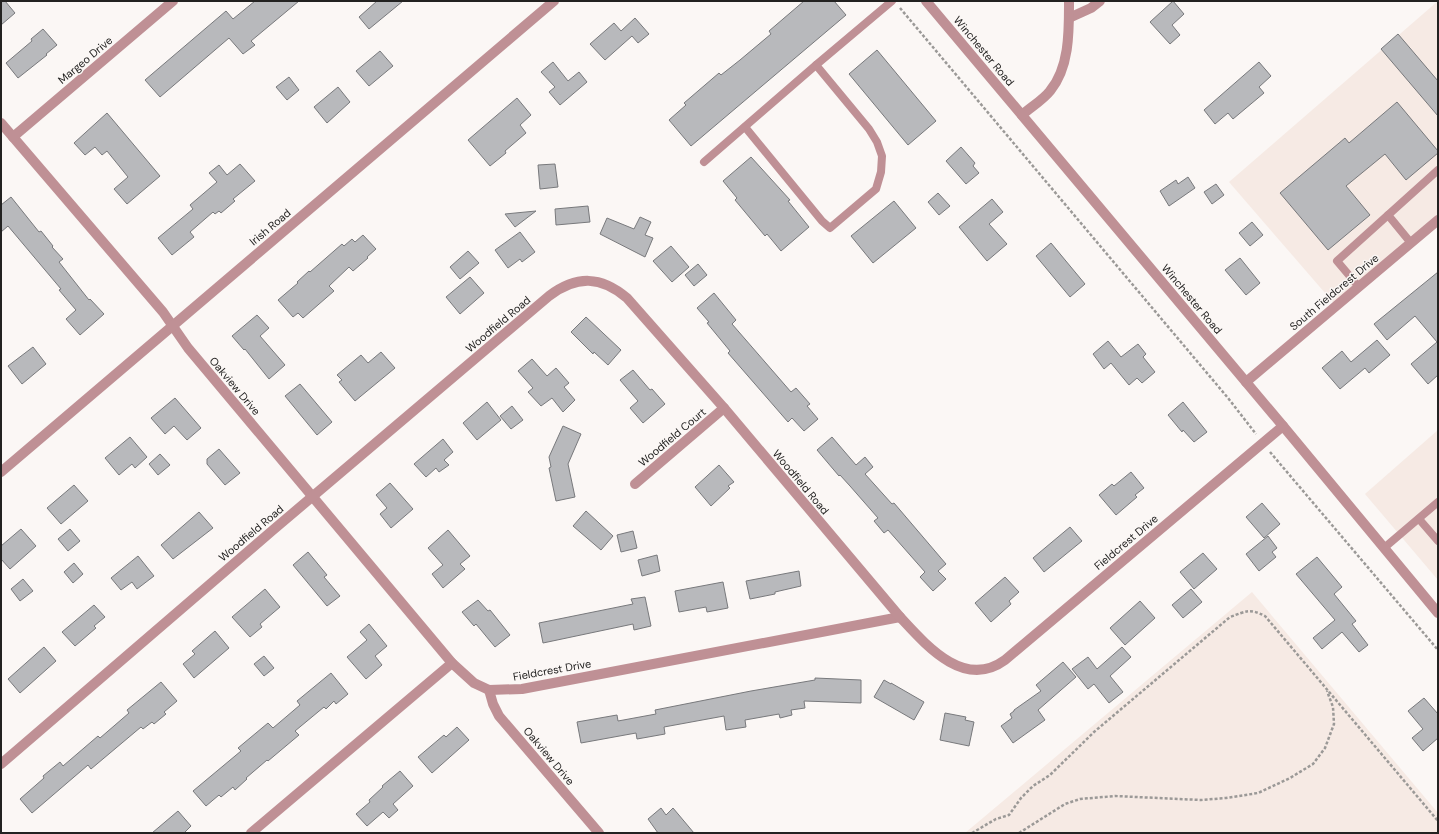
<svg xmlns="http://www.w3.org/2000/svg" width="1439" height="834" font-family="'DM Sans',sans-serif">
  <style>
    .built { fill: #f6eae4 }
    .building { fill: #b8b9bc; stroke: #78797c }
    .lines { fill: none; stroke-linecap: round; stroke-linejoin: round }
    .path { stroke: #9b9997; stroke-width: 2.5; stroke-dasharray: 3 2; stroke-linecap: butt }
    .service { stroke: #bf9095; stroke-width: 8 }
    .minor { stroke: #bf9095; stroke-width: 10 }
    .tertiary { stroke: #bf9095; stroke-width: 10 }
    .labels { text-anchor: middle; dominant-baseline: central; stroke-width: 3; stroke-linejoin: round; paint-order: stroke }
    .street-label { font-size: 11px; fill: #232221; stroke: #fbf7f5 }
  </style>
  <rect width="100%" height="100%" fill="#fbf7f5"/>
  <g class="built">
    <polygon points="1438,1 1438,221 1338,308 1229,182"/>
    <polygon points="1438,430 1438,580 1365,494"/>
    <polygon points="1252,592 1438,813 1438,833 965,833"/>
  </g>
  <g class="building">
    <polygon points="1,1 5,1 15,13 1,25"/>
    <polygon points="255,1 299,1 251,41 255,45 243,54 229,38 160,97 145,80 226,11 233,19"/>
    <polygon points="377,1 403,1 369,29 359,17"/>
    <polygon points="804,1 834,1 846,15 691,146 669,120 686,105 684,103 719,73 721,75 740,60 771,34 769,31"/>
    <polygon points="1173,1 1184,14 1172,25 1180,35 1170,44 1150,22"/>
    <polygon points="635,18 649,34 638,43 632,36 605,60 590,44 614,23 621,31"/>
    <polygon points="43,29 57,45 46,54 47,55 18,78 6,63 32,41 31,39"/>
    <polygon points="1398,34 1438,81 1438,116 1381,49"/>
    <polygon points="877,50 936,121 908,145 849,74"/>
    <polygon points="380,51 393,66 369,86 356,71"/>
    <polygon points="553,62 568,81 579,72 587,82 560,105 549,92 555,87 541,72"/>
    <polygon points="1259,62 1271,76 1259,87 1264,93 1233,119 1228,113 1215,124 1204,110"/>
    <polygon points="289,77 299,90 287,100 276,87"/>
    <polygon points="338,87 350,102 327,123 314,107"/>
    <polygon points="517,98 531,115 520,125 526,133 505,151 506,153 490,166 468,140"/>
    <polygon points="1397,102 1438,151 1438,153 1406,180 1385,154 1346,186 1370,215 1328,250 1280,193 1345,138 1349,143"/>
    <polygon points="107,113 160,176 127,204 114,189 128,177 107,151 102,155 95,147 85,155 74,143"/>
    <polygon points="961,147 975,163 973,166 979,173 966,184 946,161"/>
    <polygon points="751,157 790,200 788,201 809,227 781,251 767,234 765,236 735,200 737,198 723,181"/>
    <polygon points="240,164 255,181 233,199 235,201 221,213 219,211 215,214 213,212 190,232 194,237 172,255 158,238 193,209 190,205 217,182 209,173 219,165 227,175"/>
    <polygon points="555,164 558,187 540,189 538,165"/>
    <polygon points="1188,177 1195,188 1169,206 1160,191 1176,180 1178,184"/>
    <polygon points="1216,184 1224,195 1212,204 1204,192"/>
    <polygon points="938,193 950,206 939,215 928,202"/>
    <polygon points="11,197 39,232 41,231 53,246 52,247 63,259 59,262 89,300 90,299 104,314 80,335 66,319 76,310 59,290 61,289 8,226 1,232 1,205"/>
    <polygon points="992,199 1003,212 989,224 1007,244 987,261 959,227"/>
    <polygon points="894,201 916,228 873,263 851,236"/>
    <polygon points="588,206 590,222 556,225 555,209"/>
    <polygon points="536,211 515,227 505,214"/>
    <polygon points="640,217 651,222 645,235 653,238 645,257 600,234 607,218 634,229"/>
    <polygon points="1252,222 1263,235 1250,246 1239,233"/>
    <polygon points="520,232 535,252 522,262 520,259 508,268 495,250"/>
    <polygon points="363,235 376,249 367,257 368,258 353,271 349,267 329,286 334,291 303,318 298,313 293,317 278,300 298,283 297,282 309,271 310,272 342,244 344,246 352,239 355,242"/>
    <polygon points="1051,243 1085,284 1070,297 1036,256"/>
    <polygon points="671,246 689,267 672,282 653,261"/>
    <polygon points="468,251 479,263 460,279 450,267"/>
    <polygon points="1240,258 1260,283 1246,295 1225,270"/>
    <polygon points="698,264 707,275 694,286 685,275"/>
    <polygon points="1438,272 1438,375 1428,384 1411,364 1437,342 1415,316 1387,340 1374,324"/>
    <polygon points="470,277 484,293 460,314 446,297"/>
    <polygon points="714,293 736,320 732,324 791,392 796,388 810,404 807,406 818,419 804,431 792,418 788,422 728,353 730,351 707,323 709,322 697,308"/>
    <polygon points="257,315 269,328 260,336 285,365 269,379 245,349 244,350 232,336"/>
    <polygon points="586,317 621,350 608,365 594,352 593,354 571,332"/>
    <polygon points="1377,340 1390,355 1369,373 1365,368 1340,389 1322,368 1342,351 1351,362"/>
    <polygon points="1108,341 1121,357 1138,344 1146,354 1143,357 1155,372 1142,383 1137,378 1129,385 1111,363 1104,369 1093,354"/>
    <polygon points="33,347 46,364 22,384 8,366"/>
    <polygon points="381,352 395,368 355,401 339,382 342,380 337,375 361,355 368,363"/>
    <polygon points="532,359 547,376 556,368 569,383 564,387 575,400 563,412 552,398 541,406 528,392 533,388 518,371"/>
    <polygon points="633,370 650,390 652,389 665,404 643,423 630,408 638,401 620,380"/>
    <polygon points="300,384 332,422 317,435 285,396"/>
    <polygon points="175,398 201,428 187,440 174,426 165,434 151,418"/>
    <polygon points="487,402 501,420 477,440 463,423"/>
    <polygon points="1183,402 1207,432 1194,442 1183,430 1182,432 1168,415"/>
    <polygon points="512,406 523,420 511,429 500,416"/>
    <polygon points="563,426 581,434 568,464 575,497 556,501 549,468 551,467 549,457"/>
    <polygon points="130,437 147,457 135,468 132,464 119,475 105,458"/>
    <polygon points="832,437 856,465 865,457 873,467 865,474 892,504 894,503 946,564 938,571 946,579 933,591 920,577 925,572 888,530 884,533 874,521 878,518 850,486 840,475 839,476 817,450"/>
    <polygon points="443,439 453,452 444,460 449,465 439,472 436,468 426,477 414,464"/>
    <polygon points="219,449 240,473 225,485 207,464 207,459"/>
    <polygon points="160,454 170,465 158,475 149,464"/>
    <polygon points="719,465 734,482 728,486 730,488 711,506 695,487"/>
    <polygon points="1131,472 1144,488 1135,495 1137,497 1116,515 1099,495 1112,484 1114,486"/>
    <polygon points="390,483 413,509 391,528 380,514 387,508 376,495"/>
    <polygon points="74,485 88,501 61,524 47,508"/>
    <polygon points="1262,503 1280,524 1264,538 1246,517"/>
    <polygon points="586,511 613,536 601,550 573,526"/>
    <polygon points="199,512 213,528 173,559 161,545"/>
    <polygon points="1070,527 1082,541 1044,572 1033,558"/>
    <polygon points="21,529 36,546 10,569 1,559 1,546"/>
    <polygon points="70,529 80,541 68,551 58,539"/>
    <polygon points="448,530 470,556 460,564 465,569 443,588 432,574 443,565 428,548"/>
    <polygon points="633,531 637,548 621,552 617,535"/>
    <polygon points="1268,536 1277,548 1272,552 1276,557 1259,571 1246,554"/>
    <polygon points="308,552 327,575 324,577 340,596 327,606 293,565"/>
    <polygon points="1203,553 1217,569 1194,589 1180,572"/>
    <polygon points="657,555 660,571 642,576 638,560"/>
    <polygon points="138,556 154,576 137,589 132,582 121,590 111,578"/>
    <polygon points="1317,557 1342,587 1334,594 1356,621 1352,624 1368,645 1359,652 1342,632 1322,649 1313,638 1335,620 1296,574"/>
    <polygon points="74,563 83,574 73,583 64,572"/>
    <polygon points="799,571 801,586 775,592 775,594 750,599 746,581"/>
    <polygon points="1005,577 1019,592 1009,601 1011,604 991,622 975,603"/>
    <polygon points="23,579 33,591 20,601 11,589"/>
    <polygon points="723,582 728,608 707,612 706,607 679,612 675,591"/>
    <polygon points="265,589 280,607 260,624 262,627 250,637 232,617"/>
    <polygon points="1191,589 1202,602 1183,618 1172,605"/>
    <polygon points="645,597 651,626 634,630 633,624 543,643 539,623 633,604 631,599"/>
    <polygon points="478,600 488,611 490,610 510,635 495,647 476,624 474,626 462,612"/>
    <polygon points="1140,601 1155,618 1125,645 1110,628"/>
    <polygon points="94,605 105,617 94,626 96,628 75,646 62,632"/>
    <polygon points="369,624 387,646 375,656 382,665 366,679 347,657 367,640 360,632"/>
    <polygon points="215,631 229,648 194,678 183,664 195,654 192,651"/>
    <polygon points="44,647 56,661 20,693 8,679"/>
    <polygon points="1122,647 1131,657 1110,676 1123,692 1109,703 1094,684 1088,689 1072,669 1088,657 1097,669"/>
    <polygon points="264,656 274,668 264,676 254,664"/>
    <polygon points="1063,662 1076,677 1038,710 1045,720 1013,743 1001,726 1012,718 1010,714 1014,711 1014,710 1041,691 1036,685"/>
    <polygon points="331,673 348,694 336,704 334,701 326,709 324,707 295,731 299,735 268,761 267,760 246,778 247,779 235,790 233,787 221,797 219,795 206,806 193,791 241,751 238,748 268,723 273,728 300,705 297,701"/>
    <polygon points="815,678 861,680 861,703 804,701 805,708 791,710 792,715 780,718 779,714 745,720 746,727 726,730 724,716 664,727 665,734 637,739 636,733 581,743 577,722 617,715 618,721 656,714 655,710 751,691 815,680"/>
    <polygon points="884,680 891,684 891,683 924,702 914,720 874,697"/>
    <polygon points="161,682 177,701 164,712 166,714 154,724 152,722 143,729 141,727 91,769 88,765 32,813 20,799 44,778 43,776 60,762 63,766 98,736 100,738 129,713 127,710"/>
    <polygon points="1424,698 1438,714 1438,738 1423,751 1412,738 1423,729 1408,711"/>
    <polygon points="945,713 966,717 965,720 974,722 969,746 940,740"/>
    <polygon points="457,727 469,740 432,773 418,757 444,735 446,737"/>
    <polygon points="400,771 413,786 393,804 398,810 389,818 383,812 367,826 356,814 370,802 369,800 383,787 382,786"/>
    <polygon points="661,808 666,815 673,808 694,833 658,833 648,819"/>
    <polygon points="178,811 191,826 184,833 152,833"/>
  </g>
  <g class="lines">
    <g class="path">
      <polyline points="900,8 1228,398 1256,434"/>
      <polyline points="1270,452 1438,650"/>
      <path d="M972,833l24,-14 13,-4 12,-17 12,-12 17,-11 44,-43 136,-115c17,-6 19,-9 35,-1l173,205"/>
      <polyline points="1019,833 1065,804 1080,799 1115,796 1201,800 1226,798 1258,793 1290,778 1313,764 1325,748 1334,724 1333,707 1327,691"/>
    </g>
    <g class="service">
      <polyline points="745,127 822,221 830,228 876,189 881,172 882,156 877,142 869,129 816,65"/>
      <polyline points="704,162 816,65 892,1"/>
      <polyline points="1388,215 1411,243"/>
      <polyline points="1359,287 1337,261 1438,170"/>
      <polyline points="1419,519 1438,541"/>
      <polyline points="1384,548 1438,502"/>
    </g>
    <g class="minor">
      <polyline points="1069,18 1091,8 1100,1"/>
      <polyline points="1,123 163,312 188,348 452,663 474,683 489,690 522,689 900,617"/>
      <polyline points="13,137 173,1"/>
      <polyline points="1246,382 1438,220"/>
      <polyline points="635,484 724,408"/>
      <polyline points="489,690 493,704 499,716 599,833"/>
      <path d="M1,764l272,-234 276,-234c28,-21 52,-20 78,2l97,110 176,209c26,28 64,73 105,43l278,-234"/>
      <polyline points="251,833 452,663"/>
    </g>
    <g class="tertiary">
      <polyline points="926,1 1283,426 1438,613"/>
      <path d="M1022,115c9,-8 21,-15 28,-24 20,-24 19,-61 19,-90"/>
      <polyline points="1,472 554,1"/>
    </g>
  </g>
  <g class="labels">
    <g class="street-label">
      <text transform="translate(984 51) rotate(50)">Winchester Road</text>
      <text transform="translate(85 60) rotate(-40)">Margeo Drive</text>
      <text transform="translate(270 227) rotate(-40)">Irish Road</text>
      <text transform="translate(1334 292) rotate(-40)">South Fieldcrest Drive</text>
      <text transform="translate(1192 299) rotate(50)">Winchester Road</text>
      <text transform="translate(498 324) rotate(-40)">Woodfield Road</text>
      <text transform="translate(235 386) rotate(50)">Oakview Drive</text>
      <text transform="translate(672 437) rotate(-40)">Woodfield Court</text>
      <text transform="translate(801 482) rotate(50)">Woodfield Road</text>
      <text transform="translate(251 533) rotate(-40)">Woodfield Road</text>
      <text transform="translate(1126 542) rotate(-40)">Fieldcrest Drive</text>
      <text transform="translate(552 670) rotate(-10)">Fieldcrest Drive</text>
      <text transform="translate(549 756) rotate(50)">Oakview Drive</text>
    </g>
  </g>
  <rect width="1439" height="834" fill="none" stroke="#232221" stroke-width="4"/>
</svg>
